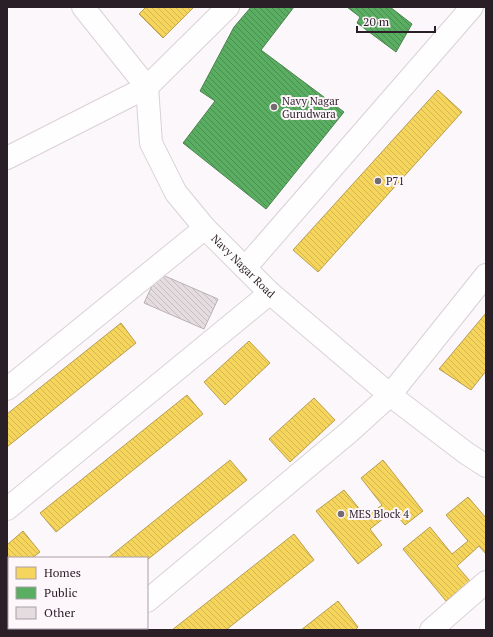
<svg xmlns="http://www.w3.org/2000/svg" width="493" height="637" font-family="'PT Serif',serif">
  <style>
    .homes { fill: url(#homes-back-hatch); stroke: #b99e4c }
    .public { fill: url(#public-back-hatch); stroke: #4c834f }
    .building { fill: url(#building-back-hatch); stroke: #bab2b5 }
    .lines { fill: none; stroke-linecap: round; stroke-linejoin: round }
    .minor-casing { stroke: #d9d1d6; stroke-width: 24 }
    .minor { stroke: #fffefe; stroke-width: 22 }
    .poi-dot { fill: #746b70; stroke: #fdf6fb; stroke-width: 1.5 }
    .labels { text-anchor: middle; dominant-baseline: central; stroke-width: 4; stroke-linejoin: round; paint-order: stroke }
    .poi-label { font-size: 11px; fill: #2a1f26; stroke: #fdf6fb; text-anchor: start }
    .street-label { font-size: 11px; fill: #2a1f26; stroke: #fdf6fb }
  </style>
  <defs>
    <pattern id="homes-back-hatch" width="6" height="6" patternUnits="userSpaceOnUse"><rect width="6" height="6" fill="#f6d55c"/><path d="M-1 5l2 2M0 0l6 6M5-1l2 2" fill="none" stroke="#d3b650"/></pattern>
    <pattern id="public-back-hatch" width="6" height="6" patternUnits="userSpaceOnUse"><rect width="6" height="6" fill="#5aae61"/><path d="M-1 5l2 2M0 0l6 6M5-1l2 2" fill="none" stroke="#4b8d50"/></pattern>
    <pattern id="building-back-hatch" width="6" height="6" patternUnits="userSpaceOnUse"><rect width="6" height="6" fill="#e5dce0"/><path d="M-1 5l2 2M0 0l6 6M5-1l2 2" fill="none" stroke="#c5bcc0"/></pattern>
  </defs>
  <rect width="100%" height="100%" fill="#fcf7fa"/>
  <g class="homes">
    <polygon points="146,7 194,7 163,38 139,14"/>
    <polygon points="438,90 462,112 318,272 293,250"/>
    <polygon points="486,313 486,371 471,390 439,369"/>
    <polygon points="121,323 136,343 7,447 7,414"/>
    <polygon points="249,341 270,363 225,405 204,382"/>
    <polygon points="187,395 203,414 56,532 40,513"/>
    <polygon points="314,398 335,420 290,462 269,439"/>
    <polygon points="230,460 247,480 147,560 147,558 108,558"/>
    <polygon points="383,460 423,511 405,525 393,511 370,529 382,545 358,564 316,511 344,490 366,517 382,505 361,478"/>
    <polygon points="468,497 486,518 486,554 479,546 457,566 470,581 446,601 403,549 430,527 452,554 468,541 446,515"/>
    <polygon points="23,531 40,552 32,558 9,558 9,576 7,578 7,545"/>
    <polygon points="294,534 314,560 226,630 172,630"/>
    <polygon points="338,601 358,627 355,630 301,630"/>
    <polygon points="15,628 69,628 67,630 13,630"/>
  </g>
  <g class="public">
    <polygon points="251,7 294,7 261,50 344,112 266,209 183,143 215,101 200,91 234,27"/>
    <polygon points="347,7 390,7 412,24 396,52 357,23 360,17"/>
  </g>
  <polygon class="building" points="158,273 218,299 204,329 144,303"/>
  <g class="lines">
    <g class="minor-casing">
      <g id="minor">
        <path id="s1" d="M83,7l64,80 4,56 25,50 29,35 65,65 120,102 76,58 20,13"/>
        <polyline points="7,158 147,87 228,7"/>
        <polyline points="245,268 472,7"/>
        <polyline points="7,389 205,228"/>
        <polyline points="7,509 270,293"/>
        <polyline points="147,601 348,433 390,395 486,275"/>
        <polyline points="112,630 114,628"/>
        <polyline points="431,630 486,582"/>
      </g>
    </g>
    <use href="#minor" class="minor"/>
  </g>
  <g class="poi-dot">
    <circle cx="274" cy="107" r="4"/>
    <circle cx="378" cy="181" r="4"/>
    <circle cx="341" cy="514" r="4"/>
  </g>
  <g class="labels">
    <g class="poi-label">
      <text x="282" y="101">Navy Nagar<tspan x="282" dy="13">Gurudwara</tspan></text>
      <text x="386" y="181">P71</text>
      <text x="349" y="514">MES Block 4</text>
    </g>
    <g class="street-label">
      <text stroke="none"><textPath href="#s1" startOffset="314">Navy Nagar Road</textPath></text>
    </g>
  </g>
  <rect width="493" height="637" fill="none" stroke="#2a1f26" stroke-width="16"/>
  <rect x="8" y="557" width="140" height="72" fill="#fdf6fb" stroke="#a9a0a6"/>
  <rect x="16" y="567" width="20" height="12" fill="#f6d55c" stroke="#a9a0a6"/>
  <text x="44" y="577" font-size="12" fill="#2a1f26">Homes</text>
  <rect x="16" y="587" width="20" height="12" fill="#5aae61" stroke="#a9a0a6"/>
  <text x="44" y="597" font-size="12" fill="#2a1f26">Public</text>
  <rect x="16" y="607" width="20" height="12" fill="#e5dce0" stroke="#a9a0a6"/>
  <text x="44" y="617" font-size="12" fill="#2a1f26">Other</text>
  <path d="M357 26v6h78v-6" fill="none" stroke="#2a1f26" stroke-width="2"/>
  <text x="363" y="26" font-size="12" fill="#2a1f26" stroke="#fdf6fb" stroke-width="3" paint-order="stroke">20 m</text>
</svg>
